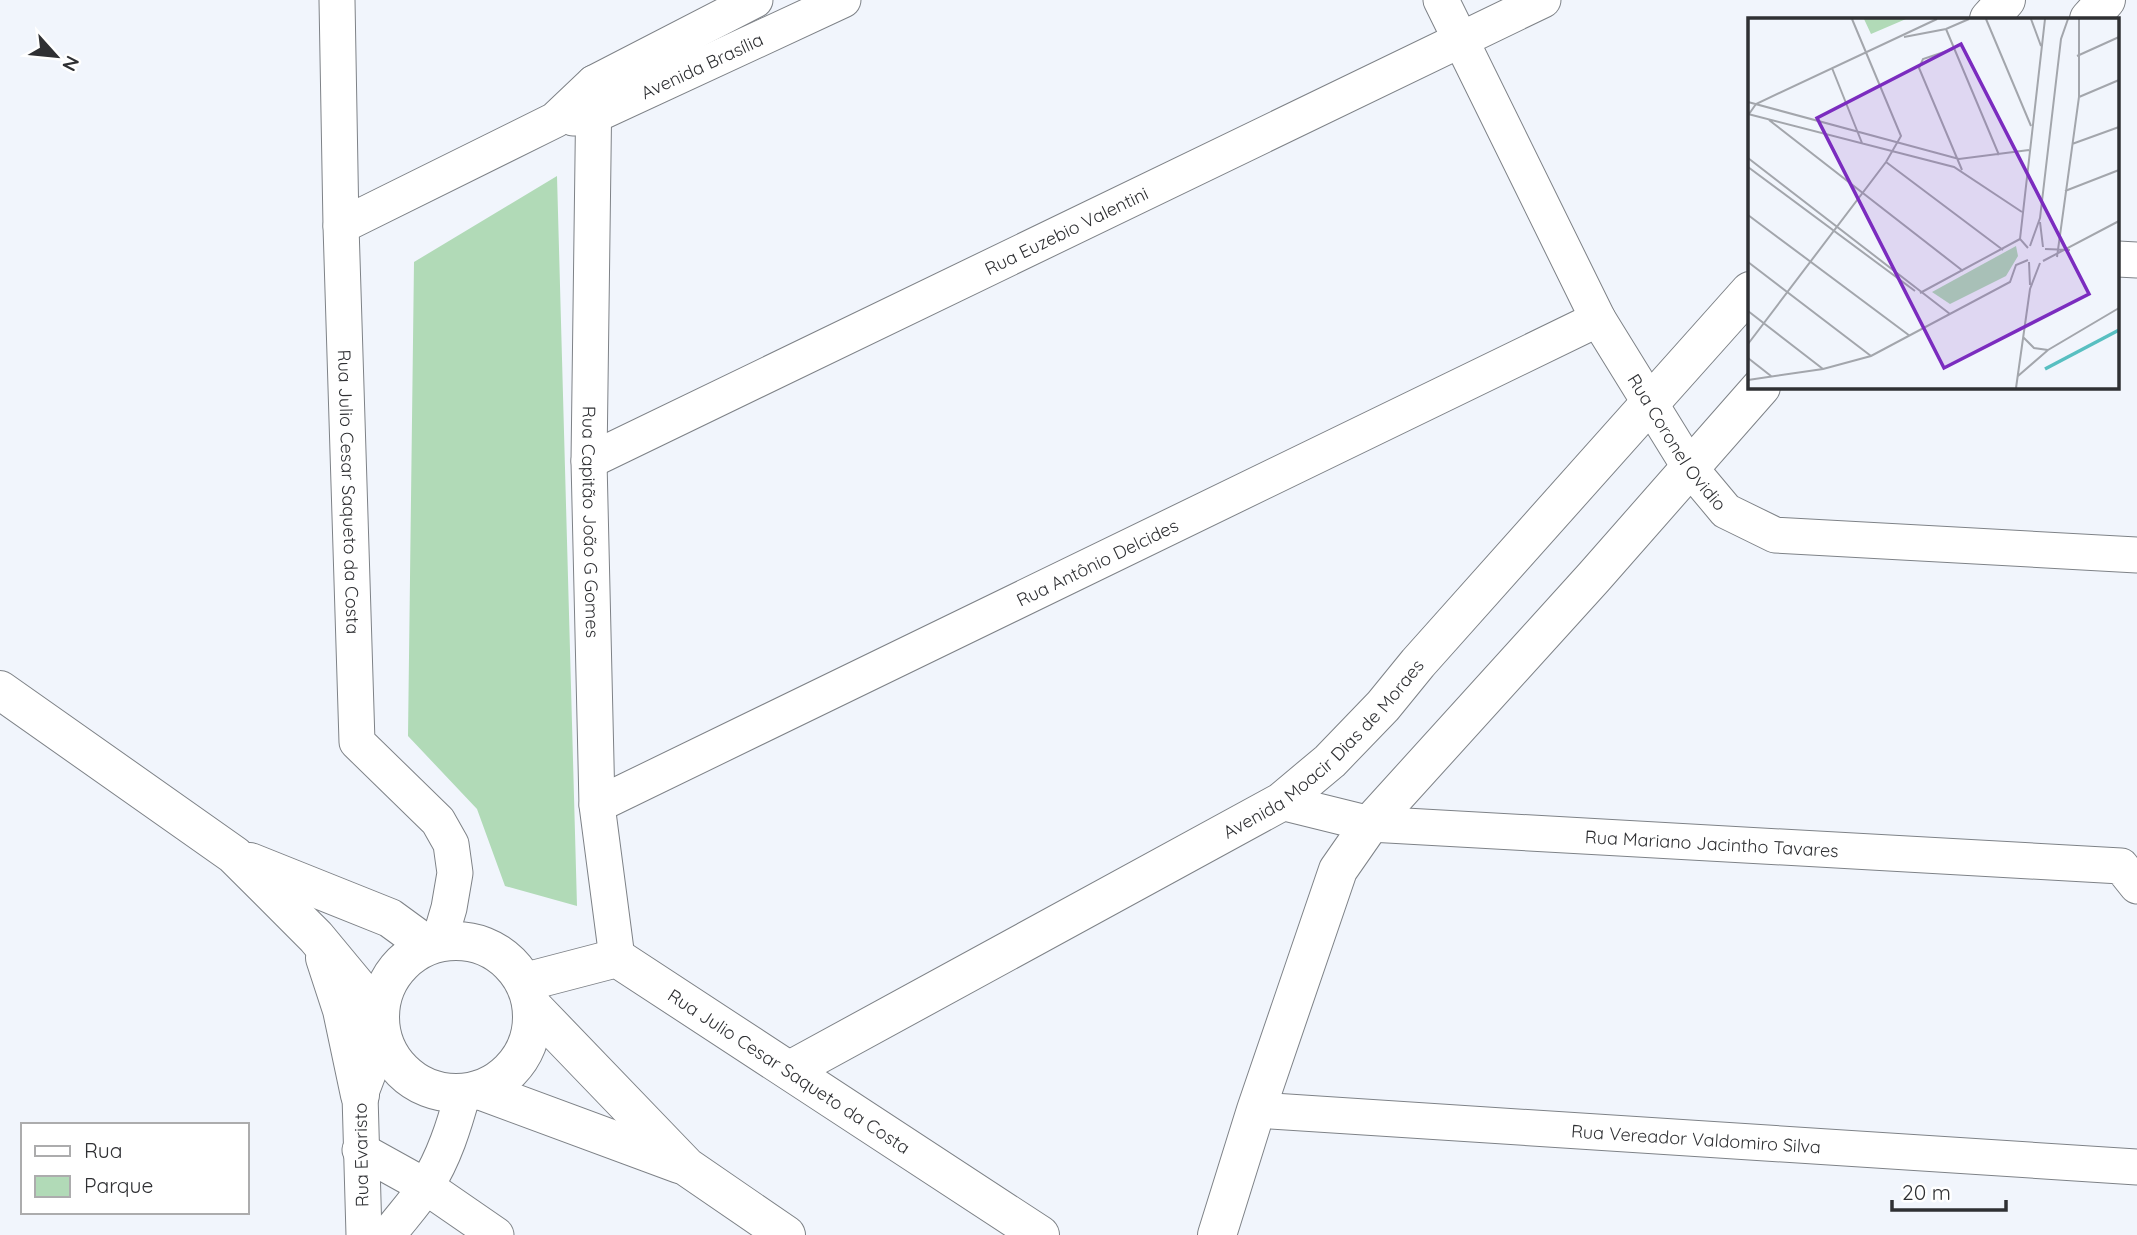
<svg xmlns="http://www.w3.org/2000/svg" width="2137" height="1235" font-family="Quicksand,sans-serif">
  <style>
    .green { fill: #b1dab7 }
    .lines { fill: none; stroke-linecap: round; stroke-linejoin: round }
    .minor-casing { stroke: #7e8287; stroke-width: 37 }
    .secondary-casing { stroke: #7e8287; stroke-width: 40 }
    .minor { stroke: #fff; stroke-width: 35 }
    .secondary { stroke: #fff; stroke-width: 38 }
    .labels { text-anchor: middle; dominant-baseline: central; stroke-width: 6; stroke-linejoin: round; paint-order: stroke }
    .street-label { font-size: 18px; fill: #2f3033; stroke: #fff }
    .inset-river { fill: none; stroke: #58bfc1; stroke-width: 3.5 }
    .inset-road { fill: none; stroke: #a3a6ac; stroke-width: 2 }
    .view { fill: #7b2cbf; fill-opacity: 0.15; stroke: #7b2cbf; stroke-width: 3.5 }
    .inset-edge { fill: none; stroke: #2f3033; stroke-width: 3.5 }
  </style>
  <rect width="100%" height="100%" fill="#f1f5fc"/>
  <polygon class="green" points="557,176 577,906 505,886 477,809 408,736 414,262"/>
  <g class="lines">
    <g class="minor-casing">
      <g id="minor">
        <path id="s1" d="M337,0l4,226 16,516 81,79 13,23 4,29 -6,35 -10,34"/>
        <path id="s2" d="M1441,0l157,319 92,149 36,43 49,24 362,20"/>
        <path id="s3" d="M594,83l-5,378 8,344 20,153"/>
        <path id="s4" d="M573,118l20,-2 250,-116"/>
        <polyline points="341,226 555,120 594,83 755,0"/>
        <polyline points="2118,259 2137,260"/>
        <path id="s5" d="M589,461l954,-461"/>
        <path id="s6" d="M1281,802l89,22 751,42 16,20"/>
        <path id="s7" d="M597,805l1001,-486"/>
        <path id="s8" d="M1256,1110l881,57"/>
        <polyline points="360,1150 425,1186 496,1235"/>
        <polyline points="364,1235 360,1095 382,1037"/>
        <path d="M388,1235c12,-16 27,-32 38,-49 18,-28 28,-60 37,-93"/>
      </g>
    </g>
    <g class="secondary-casing">
      <g id="secondary">
        <polyline points="1989,19 2006,0"/>
        <polyline points="2089,19 2106,0"/>
        <polyline points="0,690 234,855 316,937 379,1013"/>
        <polyline points="250,862 390,918 427,945"/>
        <circle cx="456" cy="1017" r="76"/>
        <polyline points="325,958 342,1010 360,1095"/>
        <path id="s9" d="M525,982l92,-24 423,277"/>
        <polyline points="532,1006 687,1167 786,1235"/>
        <path id="s10" d="M790,1070l491,-268 49,-41 53,-55 35,-43 332,-372"/>
        <polyline points="479,1090 679,1164"/>
        <polyline points="1217,1235 1256,1110 1338,870 1370,824 1594,577 1761,387"/>
      </g>
    </g>
    <use href="#minor" class="minor"/>
    <use href="#secondary" class="secondary"/>
  </g>
  <g class="labels">
    <g class="street-label">
      <text stroke="none"><textPath href="#s4" startOffset="140">Avenida Brasília</textPath></text>
      <text stroke="none"><textPath href="#s5" startOffset="530">Rua Euzebio Valentini</textPath></text>
      <text stroke="none"><textPath href="#s2" startOffset="502">Rua Coronel Ovidio</textPath></text>
      <text stroke="none"><textPath href="#s1" startOffset="492">Rua Julio Cesar Saqueto da Costa</textPath></text>
      <text stroke="none"><textPath href="#s3" startOffset="439">Rua Capitão João G Gomes</textPath></text>
      <text stroke="none"><textPath href="#s7" startOffset="556">Rua Antônio Delcides</textPath></text>
      <text stroke="none"><textPath href="#s10" startOffset="626">Avenida Moacir Dias de Moraes</textPath></text>
      <text stroke="none"><textPath href="#s6" startOffset="434">Rua Mariano Jacintho Tavares</textPath></text>
      <text stroke="none"><textPath href="#s9" startOffset="301">Rua Julio Cesar Saqueto da Costa</textPath></text>
      <text stroke="none"><textPath href="#s8" startOffset="441">Rua Vereador Valdomiro Silva</textPath></text>
      <text transform="translate(361 1155) rotate(-91)">Rua Evaristo</text>
    </g>
  </g>
  <g transform="translate(1748 18)">
    <rect width="371" height="371" fill="#f1f5fc"/>
    <path d="M116,1h42l-35,15zM268,228l2,10 -12,20 -56,28 -18,-12z" fill="#b1dab7"/>
    <path class="inset-river" d="M297,351l74,-39"/>
    <path class="inset-road" d="M238,1l45,107M283,1l10,27M198,11l53,126M156,19l42,-8 23,-10M205,31l-30,10 -4,9 43,102M329,38l42,-19M84,50l30,75M331,79l40,-17M0,84l211,57 70,-9M0,96l206,53 68,45M1,96l7,-10 181,-85M21,102l194,151M324,126l47,-17M0,140l202,156M138,144l117,88M0,149l167,124M317,173l54,-21M0,197l162,121M292,204l3,25M282,228l10,-28 21,-179 7,-20M280,230l-8,-9 25,-220M297,231l25,1M309,239l22,-160v-78M295,243l76,-40M0,244l123,94M281,244l1,23M172,275l100,-54M0,293l75,58M275,319l11,11 14,2M0,326l138,-182 15,-26 -49,-117M0,340l23,18M270,358l30,-26 71,-42M0,362l75,-11 48,-13 139,-74 6,-17 12,-5M268,370l14,-99 10,-26"/>
    <path class="view" d="M213,26l128,250 -145,74 -127,-250z"/>
    <rect width="371" height="371" class="inset-edge"/>
  </g>
  <rect x="21" y="1123" width="228" height="91" fill="#ffffff" stroke="#acacad" stroke-width="2"/>
  <rect x="35" y="1146" width="35" height="10" fill="#ffffff" stroke="#acacad" stroke-width="2"/>
  <text x="84" y="1158" font-size="21" fill="#2f3033">Rua</text>
  <rect x="35" y="1176" width="35" height="21" fill="#b1dab7" stroke="#acacad" stroke-width="2"/>
  <text x="84" y="1193" font-size="21" fill="#2f3033">Parque</text>
  <g transform="translate(56 56) rotate(117)" stroke="#ffffff" stroke-width="5" paint-order="stroke">
  <path d="M0-5L12 26L0 18L-12 26Z" fill="#2f3033"/>
  <text y="-10" font-size="19" font-weight="bold" text-anchor="middle" fill="#2f3033">N</text>
  </g>
  <path d="M1892 1200v10h114v-10" fill="none" stroke="#2f3033" stroke-width="3.5"/>
  <text x="1902" y="1200" font-size="21" fill="#2f3033" stroke="#ffffff" stroke-width="5" paint-order="stroke">20 m</text>
</svg>
